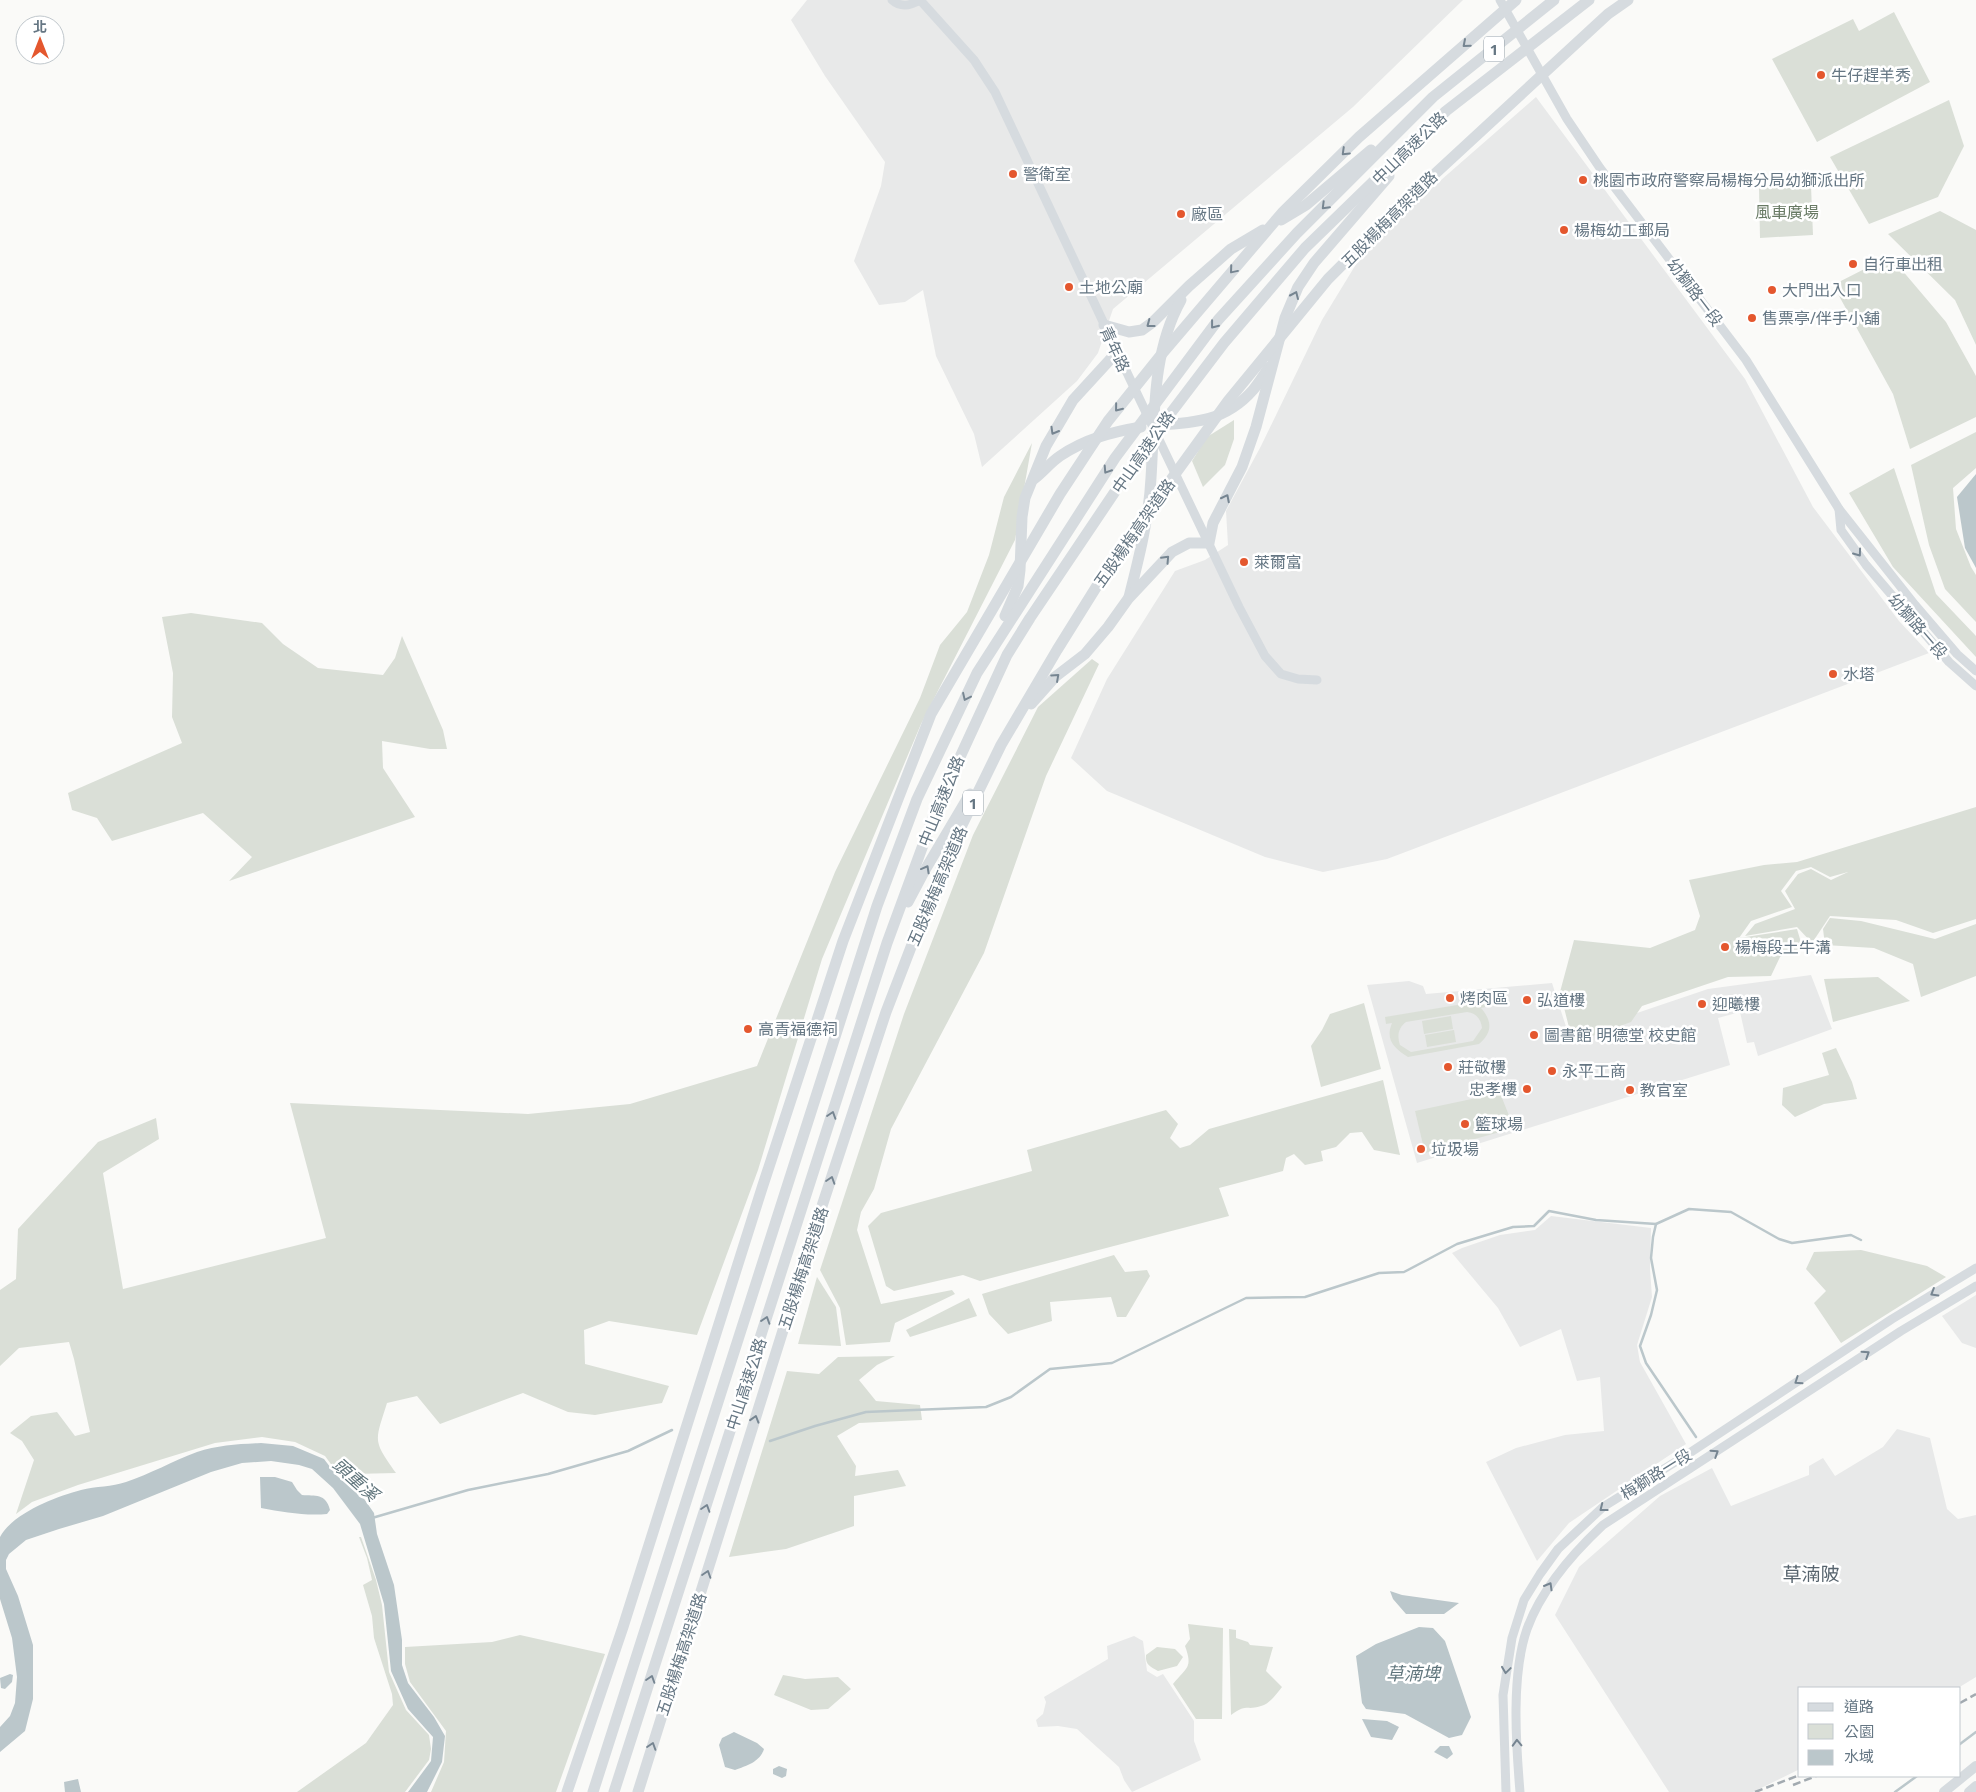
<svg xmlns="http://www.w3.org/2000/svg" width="1976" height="1792" font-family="'Open Sans','Noto Sans TC',sans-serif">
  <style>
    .built { fill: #e8e9e9 }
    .green { fill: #dadfd7; fill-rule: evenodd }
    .water { fill: #bbc7cb }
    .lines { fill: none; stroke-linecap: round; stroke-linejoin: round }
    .stream { stroke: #bbc7cb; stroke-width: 2.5 }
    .secondary { stroke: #d6dbdf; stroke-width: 9 }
    .primary { stroke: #d6dbdf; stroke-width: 10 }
    .highway { stroke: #d6dbdf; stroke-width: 11 }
    .rail { stroke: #a2aab0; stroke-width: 2.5; stroke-dasharray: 8 4; stroke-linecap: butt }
    .oneway { stroke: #768591 }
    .poi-dot { fill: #e4572e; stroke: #fff; stroke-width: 2 }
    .labels { text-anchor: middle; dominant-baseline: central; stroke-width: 5; stroke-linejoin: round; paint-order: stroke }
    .shield { fill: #fff; stroke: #939fa8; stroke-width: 1 }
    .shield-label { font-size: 15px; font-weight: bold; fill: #657683 }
    .poi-label { font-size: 16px; fill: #657683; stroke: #fff; text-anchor: start }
    .street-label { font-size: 16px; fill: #657683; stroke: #fff }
    .park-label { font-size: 16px; fill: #687a64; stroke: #fff }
    .water-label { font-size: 18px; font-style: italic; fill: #60757c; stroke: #fff }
    .quarter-label { font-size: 19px; fill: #57646e; stroke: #fff }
  </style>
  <rect width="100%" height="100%" fill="#fafaf8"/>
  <g class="built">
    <polygon points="807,0 1463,0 1353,107 1113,309 1098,353 1077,381 982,467 974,434 936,356 923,290 905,302 879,305 854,261 881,186 885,162 825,76 791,20"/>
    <polygon points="1536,97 1745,379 1813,507 1899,621 1929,653 1387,859 1323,872 1265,857 1107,791 1071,758 1107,679 1175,571 1205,560 1228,545 1226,511 1261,446 1322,320 1369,243"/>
    <polygon points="1811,975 1832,1029 1758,1056 1754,1042 1747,1043 1740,1012 1718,1018 1730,1065 1417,1163 1367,985 1409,981 1423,986 1426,994 1552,983 1569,1036 1708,989"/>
    <polygon points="1551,1216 1651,1228 1650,1269 1652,1297 1637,1345 1640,1362 1686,1444 1569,1523 1537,1561 1486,1462 1516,1448 1565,1435 1604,1431 1600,1377 1577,1381 1561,1329 1520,1347 1498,1308 1452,1253 1462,1248 1500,1235 1535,1230"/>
    <polygon points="1976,1295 1976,1348 1962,1343 1942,1316"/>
    <polygon points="1897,1429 1930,1438 1947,1509 1958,1519 1976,1515 1976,1677 1958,1688 1800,1688 1800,1769 1753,1792 1669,1792 1555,1615 1579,1567 1660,1496 1712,1468 1731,1506 1809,1475 1809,1466 1823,1458 1835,1476 1883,1447"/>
    <polygon points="1134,1636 1143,1641 1147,1671 1157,1677 1163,1674 1194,1721 1194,1741 1201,1760 1132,1792 1124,1780 1119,1767 1077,1729 1058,1726 1038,1727 1036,1720 1043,1714 1046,1702 1044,1697 1108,1659 1107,1646"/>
  </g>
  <g class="green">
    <polygon points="1894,12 1930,82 1817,142 1772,59 1853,19 1859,31"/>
    <polygon points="1949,100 1964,146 1938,197 1869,224 1830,157"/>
    <polygon points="1811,186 1813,235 1760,238 1759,187"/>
    <polygon points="1940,211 1976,230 1976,345 1955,300 1888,234"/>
    <polygon points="1890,256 1946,322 1976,376 1976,417 1910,449 1893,394 1833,285"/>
    <polygon points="1234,420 1234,439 1225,465 1203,487 1192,461 1207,437"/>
    <polygon points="1976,432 1976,468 1953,488 1956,529 1971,567 1976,575 1976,622 1945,589 1929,545 1911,465"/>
    <path d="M1032,443l-17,97 -94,184 -99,235 -64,211 -61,165 -88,-14 -25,9 1,34 84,22 -7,17 -67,12 -27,-3 -45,-19 -83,31 -23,-28 -30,7c-12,39 -15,36 9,70l-43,1 10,19 -24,-18 -14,-19 -30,-14 -33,-5 -47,6 -137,42 -46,17 -16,12 18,-54 -12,-19 -12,-8 21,-17 26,-4 18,24 15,-4 -16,-73 -5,-17 -50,6 -19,18v-76l16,-11 2,-50 80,-87 58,-24 3,21 -56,34 20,116 203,-51 -36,-135 238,11 102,-10 127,-38 78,-194 85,-174 20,-53 27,-33 22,-57 15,-58z"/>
    <polygon points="1894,468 1936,594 1976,636 1976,657 1893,567 1849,493"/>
    <polygon points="191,613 262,623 283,644 318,668 383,675 395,658 402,636 443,730 447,749 430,749 382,741 383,768 415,817 229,881 252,857 203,813 112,841 97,818 72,810 68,793 182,743 172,717 173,673 162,617"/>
    <polygon points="1092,659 1099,664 1046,776 984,953 891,1129 874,1189 861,1212 857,1230 881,1304 952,1290 955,1294 895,1323 890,1342 846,1345 840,1308 820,1270 904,1014 973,835 1038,707"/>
    <polygon points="1976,807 1976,919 1933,933 1896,920 1830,916 1812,943 1797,927 1745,936 1755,924 1795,909 1785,891 1798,874 1811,869 1831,880 1848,872 1830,877 1811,867 1796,871 1781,891 1792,907 1751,921 1739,938 1797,929 1803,949 1780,957 1771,976 1728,977 1642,1006 1631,1022 1573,1043 1560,992 1574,940 1650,948 1695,930 1700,916 1689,880 1764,865 1797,862"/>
    <polygon points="1830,918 1861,921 1935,939 1976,924 1976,976 1921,997 1913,964 1874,948 1825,945 1823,929"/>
    <polygon points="1878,977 1910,1001 1833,1022 1824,979"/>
    <path d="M1493,999l1,6 -13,3c11,13 12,24 -2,36l-71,13c-14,-9 -23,-17 -16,-34l-6,1 -1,-7zM1467,1012c10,1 14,8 15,16l-9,13 -62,11 -11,-7c-3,-9 -2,-17 6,-23z"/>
    <polygon points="1364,1003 1381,1069 1321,1087 1311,1046 1322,1030 1330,1014"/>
    <polygon points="1451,1016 1453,1029 1424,1034 1422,1021"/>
    <polygon points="1454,1030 1456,1042 1427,1047 1425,1035"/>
    <polygon points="1836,1048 1852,1082 1857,1099 1824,1104 1795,1117 1782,1105 1783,1088 1829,1075 1822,1053"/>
    <polygon points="1383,1080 1400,1155 1374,1150 1362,1132 1350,1133 1336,1147 1321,1151 1323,1161 1305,1165 1294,1154 1286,1158 1283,1171 1219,1188 1229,1216 980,1281 963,1275 894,1291 886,1286 868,1226 881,1213 1032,1171 1027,1150 1166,1110 1178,1124 1170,1138 1180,1148 1190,1145 1209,1129"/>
    <polygon points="1500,1093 1514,1128 1425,1153 1415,1111"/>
    <polygon points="1861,1250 1927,1266 1946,1277 1841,1343 1814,1303 1826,1291 1806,1269 1814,1252"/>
    <polygon points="1114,1255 1125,1272 1147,1270 1150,1276 1126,1317 1117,1317 1111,1297 1050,1302 1052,1321 1008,1334 989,1314 982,1294"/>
    <polygon points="817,1277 836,1307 841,1346 798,1344"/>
    <polygon points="969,1298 977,1316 910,1337 906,1330"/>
    <polygon points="895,1356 877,1365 859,1380 876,1401 920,1405 922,1420 859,1423 837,1436 856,1466 855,1476 898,1470 906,1486 854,1496 854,1526 786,1549 729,1557 787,1371 819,1374 838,1357"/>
    <polygon points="359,1537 361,1537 376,1580 382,1605 389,1672 406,1710 429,1735 431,1749 429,1760 405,1792 297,1792 366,1743 393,1705 392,1694 374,1638 372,1616 363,1585 372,1580 367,1558"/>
    <path d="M1188,1624l35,4 -1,91h-26l-23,-35c14,-17 20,-16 12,-38l5,-7z"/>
    <path d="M1229,1629l7,1v8l12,4 2,3 23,2 -7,24 16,16c-5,6 -12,17 -21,19 -15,5 -13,-3 -30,9z"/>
    <polygon points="520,1635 605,1654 556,1792 431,1792 444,1762 446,1731 410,1682 405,1664 405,1647 492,1642"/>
    <path d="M1157,1647l18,2 8,8 -6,9 -19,5c-7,-4 -13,-6 -12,-16z"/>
    <polygon points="783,1675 805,1679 838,1677 851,1689 828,1709 811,1710 774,1695"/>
  </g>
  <g class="water">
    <polygon points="1976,474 1976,568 1965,548 1957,497"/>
    <path d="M261,1443l32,3 31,13 13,17 25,20 12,17 3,21 17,51 8,55v25l6,18 26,34 11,19 -3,26 -15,30h-19l23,-31 2,-24 -25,-28 -17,-38 -7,-67 -24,-80 -27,-36 -21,-19 -13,-4 -28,-4 -29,2 -31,9 -108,44 -44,13 -33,11 -17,14 -3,6v9l12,27 15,49v54l-8,32 -25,21v-25l10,-11 5,-13 2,-26 -5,-39 -12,-39v-62c13,-24 55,-40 81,-47 15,-4 31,-3 45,-8 24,-8 47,-21 71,-30 21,-7 42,-8 64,-9z"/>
    <path d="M260,1477h15l17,5 5,8 5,5c13,1 24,-2 28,15l-3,4c-22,2 -44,-2 -66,-6z"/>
    <polygon points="1390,1591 1402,1595 1459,1603 1444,1614 1406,1614 1393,1599"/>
    <polygon points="1419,1627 1433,1628 1445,1641 1471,1717 1462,1735 1449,1738 1405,1714 1366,1709 1362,1703 1356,1656 1376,1644"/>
    <polygon points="10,1674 13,1675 12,1682 5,1689 1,1688 0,1678"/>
    <polygon points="1362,1719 1387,1721 1399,1727 1392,1740 1371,1737"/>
    <path d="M734,1732l23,11 7,6c-4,13 -18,17 -29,21l-10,-3 -6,-22 3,-7z"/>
    <polygon points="1440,1746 1449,1746 1453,1754 1447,1759 1434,1752"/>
    <polygon points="779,1766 787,1769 786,1776 782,1778 773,1774 773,1769"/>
    <polygon points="78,1779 81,1792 65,1792 64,1782"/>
  </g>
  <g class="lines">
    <g class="stream">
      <polyline points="1656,1224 1653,1237 1651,1258 1657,1290 1651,1315 1640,1346 1646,1363 1696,1437"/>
      <polyline points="770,1441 815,1426 866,1412 986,1407 1011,1397 1050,1369 1112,1363 1246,1298 1305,1297 1379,1273 1404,1272 1457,1244 1513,1227 1534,1226 1549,1211 1596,1220 1656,1224 1689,1209 1731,1212 1779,1239 1792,1243 1851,1235 1861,1240"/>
      <polyline points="372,1518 468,1490 548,1474 628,1451 672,1430"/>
      <polyline points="1960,1744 1976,1732"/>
      <polyline points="1895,1792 1917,1776"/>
    </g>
    <g class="secondary">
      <path d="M892,0c9,8 18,6 28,0"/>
      <polyline points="920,0 974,60 995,92 1130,379 1239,607 1265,656 1281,674 1298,679 1317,680"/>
      <polyline points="1500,0 1567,119 1600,168 1746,360 1839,509 1915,605 1957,654 1976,671"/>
      <polyline points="1839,509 1841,530 1866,565 1949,662 1976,686"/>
      <polyline points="1506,1792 1503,1695 1512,1638 1524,1600 1540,1574 1558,1549 1603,1507 1688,1454 1892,1319 1976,1268"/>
      <path d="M1520,1792c-4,-48 -9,-117 7,-163 15,-41 45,-75 76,-104l298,-194 75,-45"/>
    </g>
    <g class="primary">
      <polyline points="1944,1792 1976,1766"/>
      <polyline points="1969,1792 1976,1786"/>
    </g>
    <g class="highway">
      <polyline points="1281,220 1306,205 1371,150"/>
      <polyline points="1104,325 1129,332 1142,330 1153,322 1189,286 1231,249 1263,230"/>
      <path d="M1157,425c38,-2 69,-4 96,-35 6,-7 11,-15 16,-23"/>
      <path d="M1034,479c9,-7 17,-17 26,-23 25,-17 52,-24 81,-29"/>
      <path d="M1129,597c10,-39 20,-79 22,-119 4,-60 0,-124 30,-178"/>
      <polyline points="1005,616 1018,586 1020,570 1022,517 1025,498 1046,446 1073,400 1117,352"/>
      <polyline points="1031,704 1055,677 1085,654 1108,627 1128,599 1172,552 1189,543 1209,543 1213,523 1242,467 1256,427 1285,318 1298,287 1314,263 1389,176"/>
      <polyline points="908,902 925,870 970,794"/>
      <polyline points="567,1792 623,1627 763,1185 843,941 931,714 1060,494 1108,421 1161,355 1282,213 1359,137 1516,0"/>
      <polyline points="593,1792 877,906 917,799 977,673 1115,458 1218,320 1297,233 1433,97 1554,0"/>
      <polyline points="614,1792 887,943 937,807 1007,655 1030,618 1145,447 1224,343 1305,248 1446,111 1589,0"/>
      <polyline points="638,1792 823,1203 886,1012 943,864 1001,745 1057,650 1115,557 1228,401 1328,279 1412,195 1608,14 1628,0"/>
    </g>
    <g class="rail">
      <polyline points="1960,1703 1976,1694"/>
      <polyline points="1793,1785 1816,1776"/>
      <polyline points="1755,1792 1800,1775"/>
    </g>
  </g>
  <defs><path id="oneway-chevron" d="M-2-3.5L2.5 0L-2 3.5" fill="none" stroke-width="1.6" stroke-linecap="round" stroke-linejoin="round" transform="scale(1.25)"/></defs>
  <g class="oneway">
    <use href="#oneway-chevron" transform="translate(1466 44) rotate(139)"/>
    <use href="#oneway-chevron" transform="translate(1345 152) rotate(136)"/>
    <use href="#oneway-chevron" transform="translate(1325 206) rotate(135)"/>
    <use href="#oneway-chevron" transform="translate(1233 270) rotate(130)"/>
    <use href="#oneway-chevron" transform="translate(1295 295) rotate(-66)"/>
    <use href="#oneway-chevron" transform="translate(1150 324) rotate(143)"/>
    <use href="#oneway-chevron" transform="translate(1214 325) rotate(128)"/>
    <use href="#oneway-chevron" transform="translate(1118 408) rotate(129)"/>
    <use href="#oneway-chevron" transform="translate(1054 431) rotate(120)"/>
    <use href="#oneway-chevron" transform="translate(1107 470) rotate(123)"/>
    <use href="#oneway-chevron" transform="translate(1226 498) rotate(-63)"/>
    <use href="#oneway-chevron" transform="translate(1858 553) rotate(54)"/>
    <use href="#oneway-chevron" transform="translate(1166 559) rotate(-47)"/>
    <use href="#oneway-chevron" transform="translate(1056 677) rotate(-42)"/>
    <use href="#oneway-chevron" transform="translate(966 697) rotate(115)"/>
    <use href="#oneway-chevron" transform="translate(926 869) rotate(-61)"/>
    <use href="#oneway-chevron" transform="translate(832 1115) rotate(-72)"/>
    <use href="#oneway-chevron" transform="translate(831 1180) rotate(-72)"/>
    <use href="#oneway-chevron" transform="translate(1934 1293) rotate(149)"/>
    <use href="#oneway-chevron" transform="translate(766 1320) rotate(-72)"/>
    <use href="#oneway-chevron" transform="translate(1866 1354) rotate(-33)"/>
    <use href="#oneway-chevron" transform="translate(1798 1381) rotate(146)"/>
    <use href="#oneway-chevron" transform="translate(755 1419) rotate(-73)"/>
    <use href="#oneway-chevron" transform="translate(1715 1453) rotate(-33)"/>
    <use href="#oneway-chevron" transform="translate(706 1508) rotate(-72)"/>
    <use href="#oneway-chevron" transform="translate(1603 1508) rotate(142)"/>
    <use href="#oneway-chevron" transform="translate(707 1574) rotate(-72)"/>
    <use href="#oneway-chevron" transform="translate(1549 1586) rotate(-60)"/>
    <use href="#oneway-chevron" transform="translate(1506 1670) rotate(98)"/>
    <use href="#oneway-chevron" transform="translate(651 1679) rotate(-72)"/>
    <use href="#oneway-chevron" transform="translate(1517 1743) rotate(-92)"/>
    <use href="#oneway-chevron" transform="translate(652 1746) rotate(-72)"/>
  </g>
  <g class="poi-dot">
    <circle cx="1821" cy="75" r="5"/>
    <circle cx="1013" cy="174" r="5"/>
    <circle cx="1583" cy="180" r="5"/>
    <circle cx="1181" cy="214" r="5"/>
    <circle cx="1564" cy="230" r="5"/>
    <circle cx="1853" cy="264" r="5"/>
    <circle cx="1069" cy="287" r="5"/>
    <circle cx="1772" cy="290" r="5"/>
    <circle cx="1752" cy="318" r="5"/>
    <circle cx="1244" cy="562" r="5"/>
    <circle cx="1833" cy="674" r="5"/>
    <circle cx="1725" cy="947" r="5"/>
    <circle cx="1450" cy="998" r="5"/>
    <circle cx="1527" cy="1000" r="5"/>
    <circle cx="1702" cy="1004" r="5"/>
    <circle cx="748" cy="1029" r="5"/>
    <circle cx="1534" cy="1035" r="5"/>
    <circle cx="1448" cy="1067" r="5"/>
    <circle cx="1552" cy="1071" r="5"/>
    <circle cx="1527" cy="1089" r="5"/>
    <circle cx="1630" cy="1090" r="5"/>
    <circle cx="1465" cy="1124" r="5"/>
    <circle cx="1421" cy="1149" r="5"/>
  </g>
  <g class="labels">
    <g class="shield">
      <rect x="1484" y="36.5" width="20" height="25" rx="4"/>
      <rect x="963" y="790.5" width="20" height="25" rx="4"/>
    </g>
    <g class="shield-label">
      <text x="1494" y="49">1</text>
      <text x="973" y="803">1</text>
    </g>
    <g class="poi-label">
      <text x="1831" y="75">牛仔趕羊秀</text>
      <text x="1023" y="174">警衛室</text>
      <text x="1593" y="180">桃園市政府警察局楊梅分局幼獅派出所</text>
      <text x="1191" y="214">廠區</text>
      <text x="1574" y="230">楊梅幼工郵局</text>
      <text x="1863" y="264">自行車出租</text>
      <text x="1079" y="287">土地公廟</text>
      <text x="1782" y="290">大門出入口</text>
      <text x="1762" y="318">售票亭/伴手小舖</text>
      <text x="1254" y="562">萊爾富</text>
      <text x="1843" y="674">水塔</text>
      <text x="1735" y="947">楊梅段土牛溝</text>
      <text x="1460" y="998">烤肉區</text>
      <text x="1537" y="1000">弘道樓</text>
      <text x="1712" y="1004">迎曦樓</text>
      <text x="758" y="1029">高青福德祠</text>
      <text x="1544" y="1035">圖書館 明德堂 校史館</text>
      <text x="1458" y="1067">莊敬樓</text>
      <text x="1562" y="1071">永平工商</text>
      <text x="1517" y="1089" text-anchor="end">忠孝樓</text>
      <text x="1640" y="1090">教官室</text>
      <text x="1475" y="1124">籃球場</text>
      <text x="1431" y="1149">垃圾場</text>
    </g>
    <g class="street-label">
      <text transform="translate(1409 148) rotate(-44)">中山高速公路</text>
      <text transform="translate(1389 219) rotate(-45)">五股楊梅高架道路</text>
      <text transform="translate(1695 292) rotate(53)">幼獅路一段</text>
      <text transform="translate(1115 349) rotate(65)">青年路</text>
      <text transform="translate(1143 452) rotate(-55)">中山高速公路</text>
      <text transform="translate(1134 533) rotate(-55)">五股楊梅高架道路</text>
      <text transform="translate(1918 626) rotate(49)">幼獅路一段</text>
      <text transform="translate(941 801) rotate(-68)">中山高速公路</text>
      <text transform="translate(937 886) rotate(-67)">五股楊梅高架道路</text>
      <text transform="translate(803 1268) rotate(-72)">五股楊梅高架道路</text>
      <text transform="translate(746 1384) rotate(-72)">中山高速公路</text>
      <text transform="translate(1656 1474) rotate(-32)">梅獅路一段</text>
      <text transform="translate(681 1654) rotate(-72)">五股楊梅高架道路</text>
    </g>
    <g class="park-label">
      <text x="1787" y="212">風車廣場</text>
    </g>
    <g class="water-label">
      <text transform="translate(356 1479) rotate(42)">頭重溪</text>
      <text x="1413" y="1673">草湳埤</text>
    </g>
    <g class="quarter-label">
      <text x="1811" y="1574">草湳陂</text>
    </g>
  </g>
  <rect x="1798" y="1687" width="162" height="90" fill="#ffffff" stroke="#c1c8cd"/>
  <rect x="1808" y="1703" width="25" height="8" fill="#d6dbdf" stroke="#c1c8cd"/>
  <text x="1844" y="1712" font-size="15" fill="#657683">道路</text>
  <rect x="1808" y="1724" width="25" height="15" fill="#dadfd7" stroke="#c1c8cd"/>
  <text x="1844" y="1737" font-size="15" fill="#657683">公園</text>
  <rect x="1808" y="1750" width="25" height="15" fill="#bbc7cb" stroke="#c1c8cd"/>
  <text x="1844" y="1762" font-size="15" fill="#657683">水域</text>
  <g transform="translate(40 40)"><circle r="24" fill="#ffffff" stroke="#c1c8cd"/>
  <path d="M0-4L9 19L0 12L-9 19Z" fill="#e4572e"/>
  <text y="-8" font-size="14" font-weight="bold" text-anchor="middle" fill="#657683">北</text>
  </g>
</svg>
